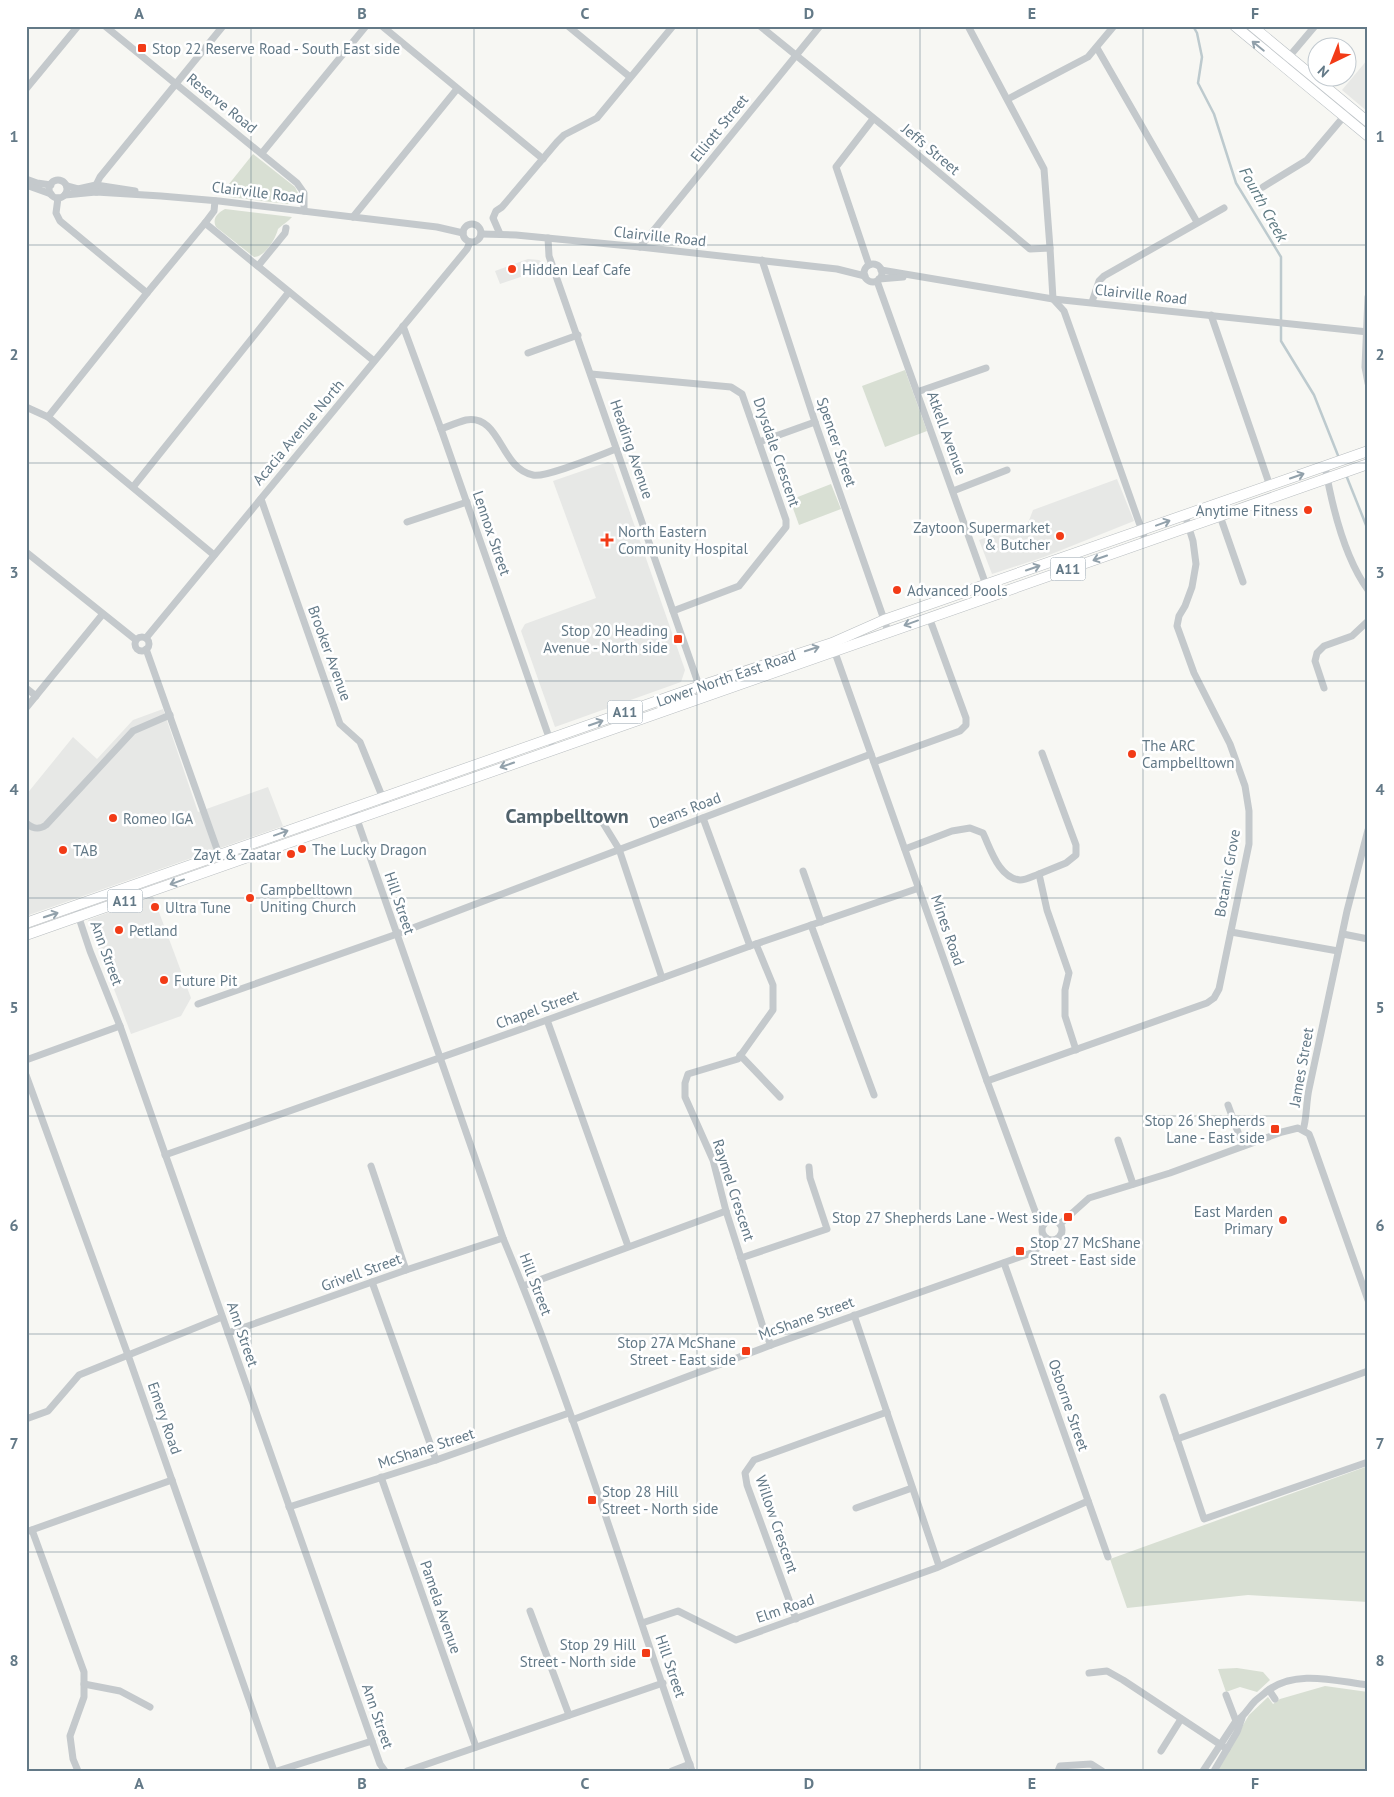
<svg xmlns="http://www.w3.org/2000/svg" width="1394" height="1797" font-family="'PT Sans',sans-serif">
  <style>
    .built { fill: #e7e8e6 }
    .green { fill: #d8dfd3 }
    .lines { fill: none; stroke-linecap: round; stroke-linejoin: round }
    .stream { stroke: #bdcace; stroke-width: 2.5 }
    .secondary-casing { stroke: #b8bec2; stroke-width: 11 }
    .primary-casing { stroke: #b7bcbf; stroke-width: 11 }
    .minor { stroke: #c4c9cc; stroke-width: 7 }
    .secondary { stroke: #fff; stroke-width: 10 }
    .primary { stroke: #fff; stroke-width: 10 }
    .oneway { stroke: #92a1ab }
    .grid { fill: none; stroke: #637987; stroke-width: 1; stroke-opacity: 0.55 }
    .poi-dot { fill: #f23b17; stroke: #fff; stroke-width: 2 }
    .labels { text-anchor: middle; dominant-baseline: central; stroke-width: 5; stroke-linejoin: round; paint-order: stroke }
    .shield { fill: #fff; stroke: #92a1ab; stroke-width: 1 }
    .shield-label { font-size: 14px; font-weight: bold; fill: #637987 }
    .poi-label { font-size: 15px; fill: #637987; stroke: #fff; text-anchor: start }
    .street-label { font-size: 15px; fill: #637987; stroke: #fff }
    .water-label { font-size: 16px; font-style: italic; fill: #5f7b83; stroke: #fff }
    .district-label { font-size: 20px; font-weight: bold; fill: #51626b; stroke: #fff }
    .neatline { fill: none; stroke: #637987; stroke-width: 2 }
    .grid-label { font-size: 16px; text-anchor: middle; font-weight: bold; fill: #637987 }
  </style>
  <rect width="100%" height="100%" fill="#f7f7f3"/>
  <g class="built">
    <polygon points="1368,59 1368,112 1342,90"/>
    <polygon points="528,259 539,260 546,265 544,266 544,269 500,284 495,271"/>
    <polygon points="608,462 613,464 685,670 681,682 555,727 521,631 525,624 596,598 553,481"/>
    <polygon points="1117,479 1134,521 1044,557 992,574 979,540 1028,523 1033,510"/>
    <polygon points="163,709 198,812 268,787 283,826 26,916 26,795 73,737 97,759 133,720"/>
    <polygon points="153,896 191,998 181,1016 131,1034 88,920"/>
  </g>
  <g class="green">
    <polygon points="253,154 295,187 298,193 294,202 288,204 230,197 221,194"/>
    <path d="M225,209l67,8c-4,5 -9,7 -14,12 -2,9 -13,28 -24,28l-38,-30c-4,-8 1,-14 9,-18z"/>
    <polygon points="905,370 927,431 885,447 862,386"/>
    <polygon points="831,484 841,509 799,525 790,500"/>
    <polygon points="1368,1466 1368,1602 1248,1595 1127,1608 1110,1559"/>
    <polygon points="1237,1668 1263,1672 1270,1680 1257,1692 1240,1687 1226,1692 1218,1669"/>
    <polygon points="1325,1686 1368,1692 1368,1771 1216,1771 1249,1715 1268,1697 1273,1704 1280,1699"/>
  </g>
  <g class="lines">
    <g class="stream">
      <polyline points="1193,26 1197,33 1202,57 1198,83 1214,114 1236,183 1281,257 1281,341 1314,395 1339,458"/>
      <polyline points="1346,475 1368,530"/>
    </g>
    <g class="secondary-casing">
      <g id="secondary">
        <polyline points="1235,26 1368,136"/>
        <polyline points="1252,26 1368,122"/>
      </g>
    </g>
    <g class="primary-casing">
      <g id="primary">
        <polyline points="26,923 700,686 832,643 884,620 1368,451"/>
        <polyline points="26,935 1368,464"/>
      </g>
    </g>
    <g class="minor">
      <polyline points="105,26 297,183 304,193 304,211"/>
      <polyline points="382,26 543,159"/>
      <polyline points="568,26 630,77"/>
      <polyline points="760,26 887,129 1030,249 1050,248 1053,299 1064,311 1146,542"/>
      <polyline points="968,26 1044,169 1050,248"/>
      <polyline points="1097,48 1197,222"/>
      <polyline points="1282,65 1315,26"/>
      <polyline points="26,89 78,26"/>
      <polyline points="1008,99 1088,57 1114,26"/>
      <polyline points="262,153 366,26"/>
      <polyline points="26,179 37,183 51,185"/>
      <circle cx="58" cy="189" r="9"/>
      <polyline points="26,185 51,194"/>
      <polyline points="67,186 78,189 96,185 135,191"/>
      <polyline points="1263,187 1307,160 1346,114"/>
      <polyline points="96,192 97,183 100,177 223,26"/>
      <polyline points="65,195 96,192 161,196 219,201 437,227 463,233"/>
      <polyline points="58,198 56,213 60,221 147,293"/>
      <polyline points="353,217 457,89"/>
      <polyline points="205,223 374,361"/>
      <circle cx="472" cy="233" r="9"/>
      <polyline points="481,234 516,235 640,247 837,269 865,276"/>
      <polyline points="500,234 493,218 496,211 502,207 557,142 564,135 597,118 673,26"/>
      <polyline points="548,238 549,256 703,697"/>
      <polyline points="640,247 820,26"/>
      <polyline points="762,260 815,422 888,631"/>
      <circle cx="873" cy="273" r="9"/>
      <polyline points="869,265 836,167 873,119"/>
      <polyline points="258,266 285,233 286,228"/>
      <polyline points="881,270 1053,299 1368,332"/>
      <polyline points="879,279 903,277"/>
      <polyline points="877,281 990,596"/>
      <polyline points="1368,297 1365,367 1368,383"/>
      <polyline points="1092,302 1099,281 1104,276 1224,208"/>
      <polyline points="1211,315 1270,486"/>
      <polyline points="403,326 441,429 551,743"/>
      <polyline points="528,353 578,335"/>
      <polyline points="591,374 731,387 742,394 786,520 786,527 739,586 673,611"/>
      <polyline points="917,392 986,368"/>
      <polyline points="26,407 48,417 214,555"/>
      <polyline points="48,417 147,293 205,223 214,211 215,201"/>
      <path d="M441,429c8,-3 17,-7 25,-9 35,-6 34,49 67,55 13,3 67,-20 83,-26"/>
      <polyline points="759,442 815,422"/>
      <path d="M1325,466c7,40 19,91 43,124"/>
      <polyline points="133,487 289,292"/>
      <polyline points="953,491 1007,470"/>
      <polyline points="261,499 340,724 360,742 384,801"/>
      <polyline points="1220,516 1243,582"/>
      <polyline points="407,522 467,502"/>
      <polyline points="26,552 136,640"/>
      <circle cx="142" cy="644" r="7"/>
      <polyline points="146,638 467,249 470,242"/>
      <polyline points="833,647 987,1081 1035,1211 1045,1223"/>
      <polyline points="146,649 223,866"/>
      <polyline points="26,688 36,696"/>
      <polyline points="1324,688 1315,661 1317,653 1324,646 1352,636 1368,621"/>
      <polyline points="26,708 102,615"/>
      <polyline points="1042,753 1076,845 1076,855 1066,863 1039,874 1047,910 1069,973 1065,990 1065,1016 1076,1050"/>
      <polyline points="874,762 960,731 966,725 966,718 929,617"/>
      <path d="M353,808l150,430c73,174 126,355 189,533"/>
      <polyline points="703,818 750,946"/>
      <path d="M26,823c7,6 13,7 20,2l87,-94 37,-16"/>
      <polyline points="603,823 619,849 662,978"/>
      <path d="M905,849l47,-18 18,-3 13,5c8,17 16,45 37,47 6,0 13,-4 19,-6"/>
      <polyline points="803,871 821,922"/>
      <polyline points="77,912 90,951 120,1026 380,1764 385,1771"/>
      <polyline points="811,925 874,1095"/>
      <polyline points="1231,932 1338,951"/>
      <polyline points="1343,934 1368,939"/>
      <polyline points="756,944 773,985 773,1010 738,1059 688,1074 685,1083 685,1097 713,1160 726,1211 764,1330 771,1345"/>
      <polyline points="198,1004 397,934 871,754"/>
      <polyline points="547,1020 628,1246"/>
      <polyline points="740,1055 780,1097"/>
      <polyline points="26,1060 120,1026"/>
      <polyline points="26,1075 128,1355 274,1771"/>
      <polyline points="987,1081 1207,1003 1214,998 1219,989 1249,844 1249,811 1245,786 1230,744 1194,673 1177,626 1179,616 1185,606 1192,587 1196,564 1193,541 1185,515"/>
      <polyline points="1228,1105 1243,1146"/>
      <path d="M1303,1130c4,-12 3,-28 6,-41l38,-178 21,-81"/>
      <polyline points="1118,1140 1133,1184"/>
      <polyline points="165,1155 547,1020 750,946 919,888"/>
      <polyline points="371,1166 406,1270"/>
      <circle cx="1052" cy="1230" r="10"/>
      <polyline points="1060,1224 1089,1198 1170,1173 1282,1132 1298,1128 1309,1134 1311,1139 1368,1300"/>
      <polyline points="741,1258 827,1229 810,1178 809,1167"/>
      <polyline points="1004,1263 1108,1557"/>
      <polyline points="372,1282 436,1460"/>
      <polyline points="523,1286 726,1211"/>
      <polyline points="854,1315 939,1566"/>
      <polyline points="228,1333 406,1270 503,1238"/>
      <polyline points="1163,1397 1204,1519 1368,1462"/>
      <polyline points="26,1419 48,1411 79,1375 222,1317"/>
      <polyline points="572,1420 771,1345 1034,1252 1046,1238"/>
      <polyline points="1177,1439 1368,1371"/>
      <polyline points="381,1477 476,1747"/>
      <polyline points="289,1507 436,1460 569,1413"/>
      <polyline points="856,1508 912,1488"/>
      <polyline points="32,1530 84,1672 84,1697 70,1736 73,1759 78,1771"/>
      <polyline points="26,1532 172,1480"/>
      <polyline points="530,1611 569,1715"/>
      <polyline points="796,1619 747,1485 745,1473 754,1460 887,1412"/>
      <polyline points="642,1623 678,1611 736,1640 936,1568 1088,1501"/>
      <polyline points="1089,1673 1107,1671 1123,1680 1227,1749"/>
      <polyline points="84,1684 120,1691 150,1707"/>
      <polyline points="1269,1690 1275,1699"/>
      <polyline points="1226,1695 1236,1721"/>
      <polyline points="1161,1751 1181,1719"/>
      <polyline points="277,1771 372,1741"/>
      <polyline points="407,1771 663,1683"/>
      <polyline points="672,1771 690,1764"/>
      <polyline points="1058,1771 1060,1766 1091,1764 1102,1771"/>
      <path d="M1203,1771l33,-50c9,-5 12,-13 19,-20 3,-3 8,-6 12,-10 29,-22 68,-10 101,-6"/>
      <polyline points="1214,1771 1237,1732 1242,1718"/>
    </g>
    <use href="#secondary" class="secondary"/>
    <use href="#primary" class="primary"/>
  </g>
  <defs><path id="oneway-shaft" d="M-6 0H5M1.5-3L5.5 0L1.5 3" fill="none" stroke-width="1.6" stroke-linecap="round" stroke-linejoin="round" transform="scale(1.25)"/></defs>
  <g class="oneway">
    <use href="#oneway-shaft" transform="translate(1258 46) rotate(-141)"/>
    <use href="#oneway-shaft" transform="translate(1297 476) rotate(-19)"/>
    <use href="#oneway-shaft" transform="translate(1163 523) rotate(-20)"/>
    <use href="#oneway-shaft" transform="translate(1100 558) rotate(161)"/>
    <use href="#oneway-shaft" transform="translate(1033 568) rotate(-19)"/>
    <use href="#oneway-shaft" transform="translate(911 623) rotate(160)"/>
    <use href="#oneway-shaft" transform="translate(812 649) rotate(-18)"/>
    <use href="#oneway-shaft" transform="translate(596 723) rotate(-19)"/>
    <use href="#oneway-shaft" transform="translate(507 765) rotate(161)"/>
    <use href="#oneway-shaft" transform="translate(281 833) rotate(-20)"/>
    <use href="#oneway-shaft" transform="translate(177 882) rotate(160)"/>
    <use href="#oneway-shaft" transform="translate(51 915) rotate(-18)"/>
  </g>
  <path class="grid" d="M251,26v1745M474,26v1745M697,26v1745M920,26v1745M1143,26v1745M26,245h1342M26,463h1342M26,681h1342M26,898h1342M26,1116h1342M26,1334h1342M26,1552h1342"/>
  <g class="poi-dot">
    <rect x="137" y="43" width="10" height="10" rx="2.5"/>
    <circle cx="512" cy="269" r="5"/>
    <circle cx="1308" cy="510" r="5"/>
    <circle cx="1060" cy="536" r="5"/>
    <path d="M604.5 532.5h5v5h5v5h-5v5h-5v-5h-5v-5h5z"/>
    <circle cx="897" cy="590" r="5"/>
    <rect x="673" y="634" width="10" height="10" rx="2.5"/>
    <circle cx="1132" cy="754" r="5"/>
    <circle cx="113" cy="818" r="5"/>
    <circle cx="302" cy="849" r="5"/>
    <circle cx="63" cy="850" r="5"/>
    <circle cx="291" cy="854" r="5"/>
    <circle cx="250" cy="898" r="5"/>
    <circle cx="155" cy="907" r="5"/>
    <circle cx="119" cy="930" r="5"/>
    <circle cx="164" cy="980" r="5"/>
    <rect x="1270" y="1124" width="10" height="10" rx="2.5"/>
    <rect x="1063" y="1212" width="10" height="10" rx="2.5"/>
    <circle cx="1283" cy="1220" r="5"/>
    <rect x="1015" y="1246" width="10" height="10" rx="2.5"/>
    <rect x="741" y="1346" width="10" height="10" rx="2.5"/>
    <rect x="587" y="1495" width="10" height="10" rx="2.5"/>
    <rect x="641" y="1648" width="10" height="10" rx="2.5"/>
  </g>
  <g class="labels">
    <g class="shield">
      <rect x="1050.5" y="557.5" width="35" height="23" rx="4"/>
      <rect x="607.5" y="700.5" width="35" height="23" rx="4"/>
      <rect x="107.5" y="889.5" width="35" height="23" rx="4"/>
    </g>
    <g class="shield-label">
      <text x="1068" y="569">A11</text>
      <text x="625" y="712">A11</text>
      <text x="125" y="901">A11</text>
    </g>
    <g class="poi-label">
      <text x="152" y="48">Stop 22 Reserve Road - South East side</text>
      <text x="522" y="269">Hidden Leaf Cafe</text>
      <text x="1298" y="510" text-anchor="end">Anytime Fitness</text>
      <text x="1050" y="527" text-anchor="end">Zaytoon Supermarket<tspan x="1050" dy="17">&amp; Butcher</tspan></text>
      <text x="618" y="531">North Eastern<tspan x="618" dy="17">Community Hospital</tspan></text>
      <text x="907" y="590">Advanced Pools</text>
      <text x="668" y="630" text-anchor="end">Stop 20 Heading<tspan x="668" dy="17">Avenue - North side</tspan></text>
      <text x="1142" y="745">The ARC<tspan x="1142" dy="17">Campbelltown</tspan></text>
      <text x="123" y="818">Romeo IGA</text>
      <text x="312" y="849">The Lucky Dragon</text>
      <text x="73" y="850">TAB</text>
      <text x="281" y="854" text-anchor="end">Zayt &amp; Zaatar</text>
      <text x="260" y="889">Campbelltown<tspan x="260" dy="17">Uniting Church</tspan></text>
      <text x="165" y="907">Ultra Tune</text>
      <text x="129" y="930">Petland</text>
      <text x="174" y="980">Future Pit</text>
      <text x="1265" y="1120" text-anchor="end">Stop 26 Shepherds<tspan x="1265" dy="17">Lane - East side</tspan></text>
      <text x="1273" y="1211" text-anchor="end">East Marden<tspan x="1273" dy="17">Primary</tspan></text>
      <text x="1058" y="1217" text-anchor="end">Stop 27 Shepherds Lane - West side</text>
      <text x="1030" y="1242">Stop 27 McShane<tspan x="1030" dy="17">Street - East side</tspan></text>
      <text x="736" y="1342" text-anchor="end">Stop 27A McShane<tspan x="736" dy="17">Street - East side</tspan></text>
      <text x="602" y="1491">Stop 28 Hill<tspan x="602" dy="17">Street - North side</tspan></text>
      <text x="636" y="1644" text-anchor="end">Stop 29 Hill<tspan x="636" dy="17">Street - North side</tspan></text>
    </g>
    <g class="street-label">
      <text transform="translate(222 103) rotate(39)">Reserve Road</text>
      <text transform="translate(719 128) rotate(-51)">Elliott Street</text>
      <text transform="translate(931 149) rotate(40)">Jeffs Street</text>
      <text transform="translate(258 192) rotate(7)">Clairville Road</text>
      <text transform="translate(660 236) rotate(6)">Clairville Road</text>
      <text transform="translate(1141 294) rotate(6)">Clairville Road</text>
      <text transform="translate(298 432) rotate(-50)">Acacia Avenue North</text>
      <text transform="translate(947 433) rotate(70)">Atkell Avenue</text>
      <text transform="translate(837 442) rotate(71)">Spencer Street</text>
      <text transform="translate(632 449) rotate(71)">Heading Avenue</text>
      <text transform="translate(777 452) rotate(71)">Drysdale Crescent</text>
      <text transform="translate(492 533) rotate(71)">Lennox Street</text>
      <text transform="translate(330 653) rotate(70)">Brooker Avenue</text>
      <text transform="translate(726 678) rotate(-19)">Lower North East Road</text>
      <text transform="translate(685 810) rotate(-21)">Deans Road</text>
      <text transform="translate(1227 873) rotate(-80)">Botanic Grove</text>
      <text transform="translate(400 903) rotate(71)">Hill Street</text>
      <text transform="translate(948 930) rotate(71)">Mines Road</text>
      <text transform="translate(107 953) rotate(70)">Ann Street</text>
      <text transform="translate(537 1009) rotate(-20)">Chapel Street</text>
      <text transform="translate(1301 1067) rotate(-80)">James Street</text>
      <text transform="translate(734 1190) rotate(72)">Raymel Crescent</text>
      <text transform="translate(361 1272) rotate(-20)">Grivell Street</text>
      <text transform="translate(536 1284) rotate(69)">Hill Street</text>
      <text transform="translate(806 1318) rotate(-20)">McShane Street</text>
      <text transform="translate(243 1334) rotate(71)">Ann Street</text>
      <text transform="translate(1069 1405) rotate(71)">Osborne Street</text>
      <text transform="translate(165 1418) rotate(71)">Emery Road</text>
      <text transform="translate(426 1448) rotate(-18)">McShane Street</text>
      <text transform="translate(777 1524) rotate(71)">Willow Crescent</text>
      <text transform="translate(441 1607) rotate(71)">Pamela Avenue</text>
      <text transform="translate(785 1608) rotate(-19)">Elm Road</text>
      <text transform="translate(671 1666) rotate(71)">Hill Street</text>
      <text transform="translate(378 1716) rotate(71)">Ann Street</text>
    </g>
    <g class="water-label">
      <text transform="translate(1264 204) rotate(61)">Fourth Creek</text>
    </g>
    <g class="district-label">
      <text x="567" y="816">Campbelltown</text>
    </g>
  </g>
  <rect width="1394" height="1797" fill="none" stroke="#ffffff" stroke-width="55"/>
  <g transform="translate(1332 62) rotate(223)"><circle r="24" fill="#ffffff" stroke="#c1c9cf"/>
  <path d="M0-4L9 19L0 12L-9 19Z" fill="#f23b17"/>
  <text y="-8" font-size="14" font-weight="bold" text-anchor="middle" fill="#637987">N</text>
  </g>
  <rect x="28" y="28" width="1338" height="1742" class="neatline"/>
  <g class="grid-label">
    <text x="139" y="19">A</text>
    <text x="362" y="19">B</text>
    <text x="585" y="19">C</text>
    <text x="809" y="19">D</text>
    <text x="1032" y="19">E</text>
    <text x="1255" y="19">F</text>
    <text x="14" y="142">1</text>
    <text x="1380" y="142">1</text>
    <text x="14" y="360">2</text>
    <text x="1380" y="360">2</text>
    <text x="14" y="578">3</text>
    <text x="1380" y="578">3</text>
    <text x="14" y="795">4</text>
    <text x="1380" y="795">4</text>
    <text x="14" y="1013">5</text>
    <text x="1380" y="1013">5</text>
    <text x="14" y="1231">6</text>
    <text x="1380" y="1231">6</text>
    <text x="14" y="1449">7</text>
    <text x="1380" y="1449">7</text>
    <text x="14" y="1666">8</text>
    <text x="1380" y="1666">8</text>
    <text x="139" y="1789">A</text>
    <text x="362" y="1789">B</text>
    <text x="585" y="1789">C</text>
    <text x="809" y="1789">D</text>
    <text x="1032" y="1789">E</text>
    <text x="1255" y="1789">F</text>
  </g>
</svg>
